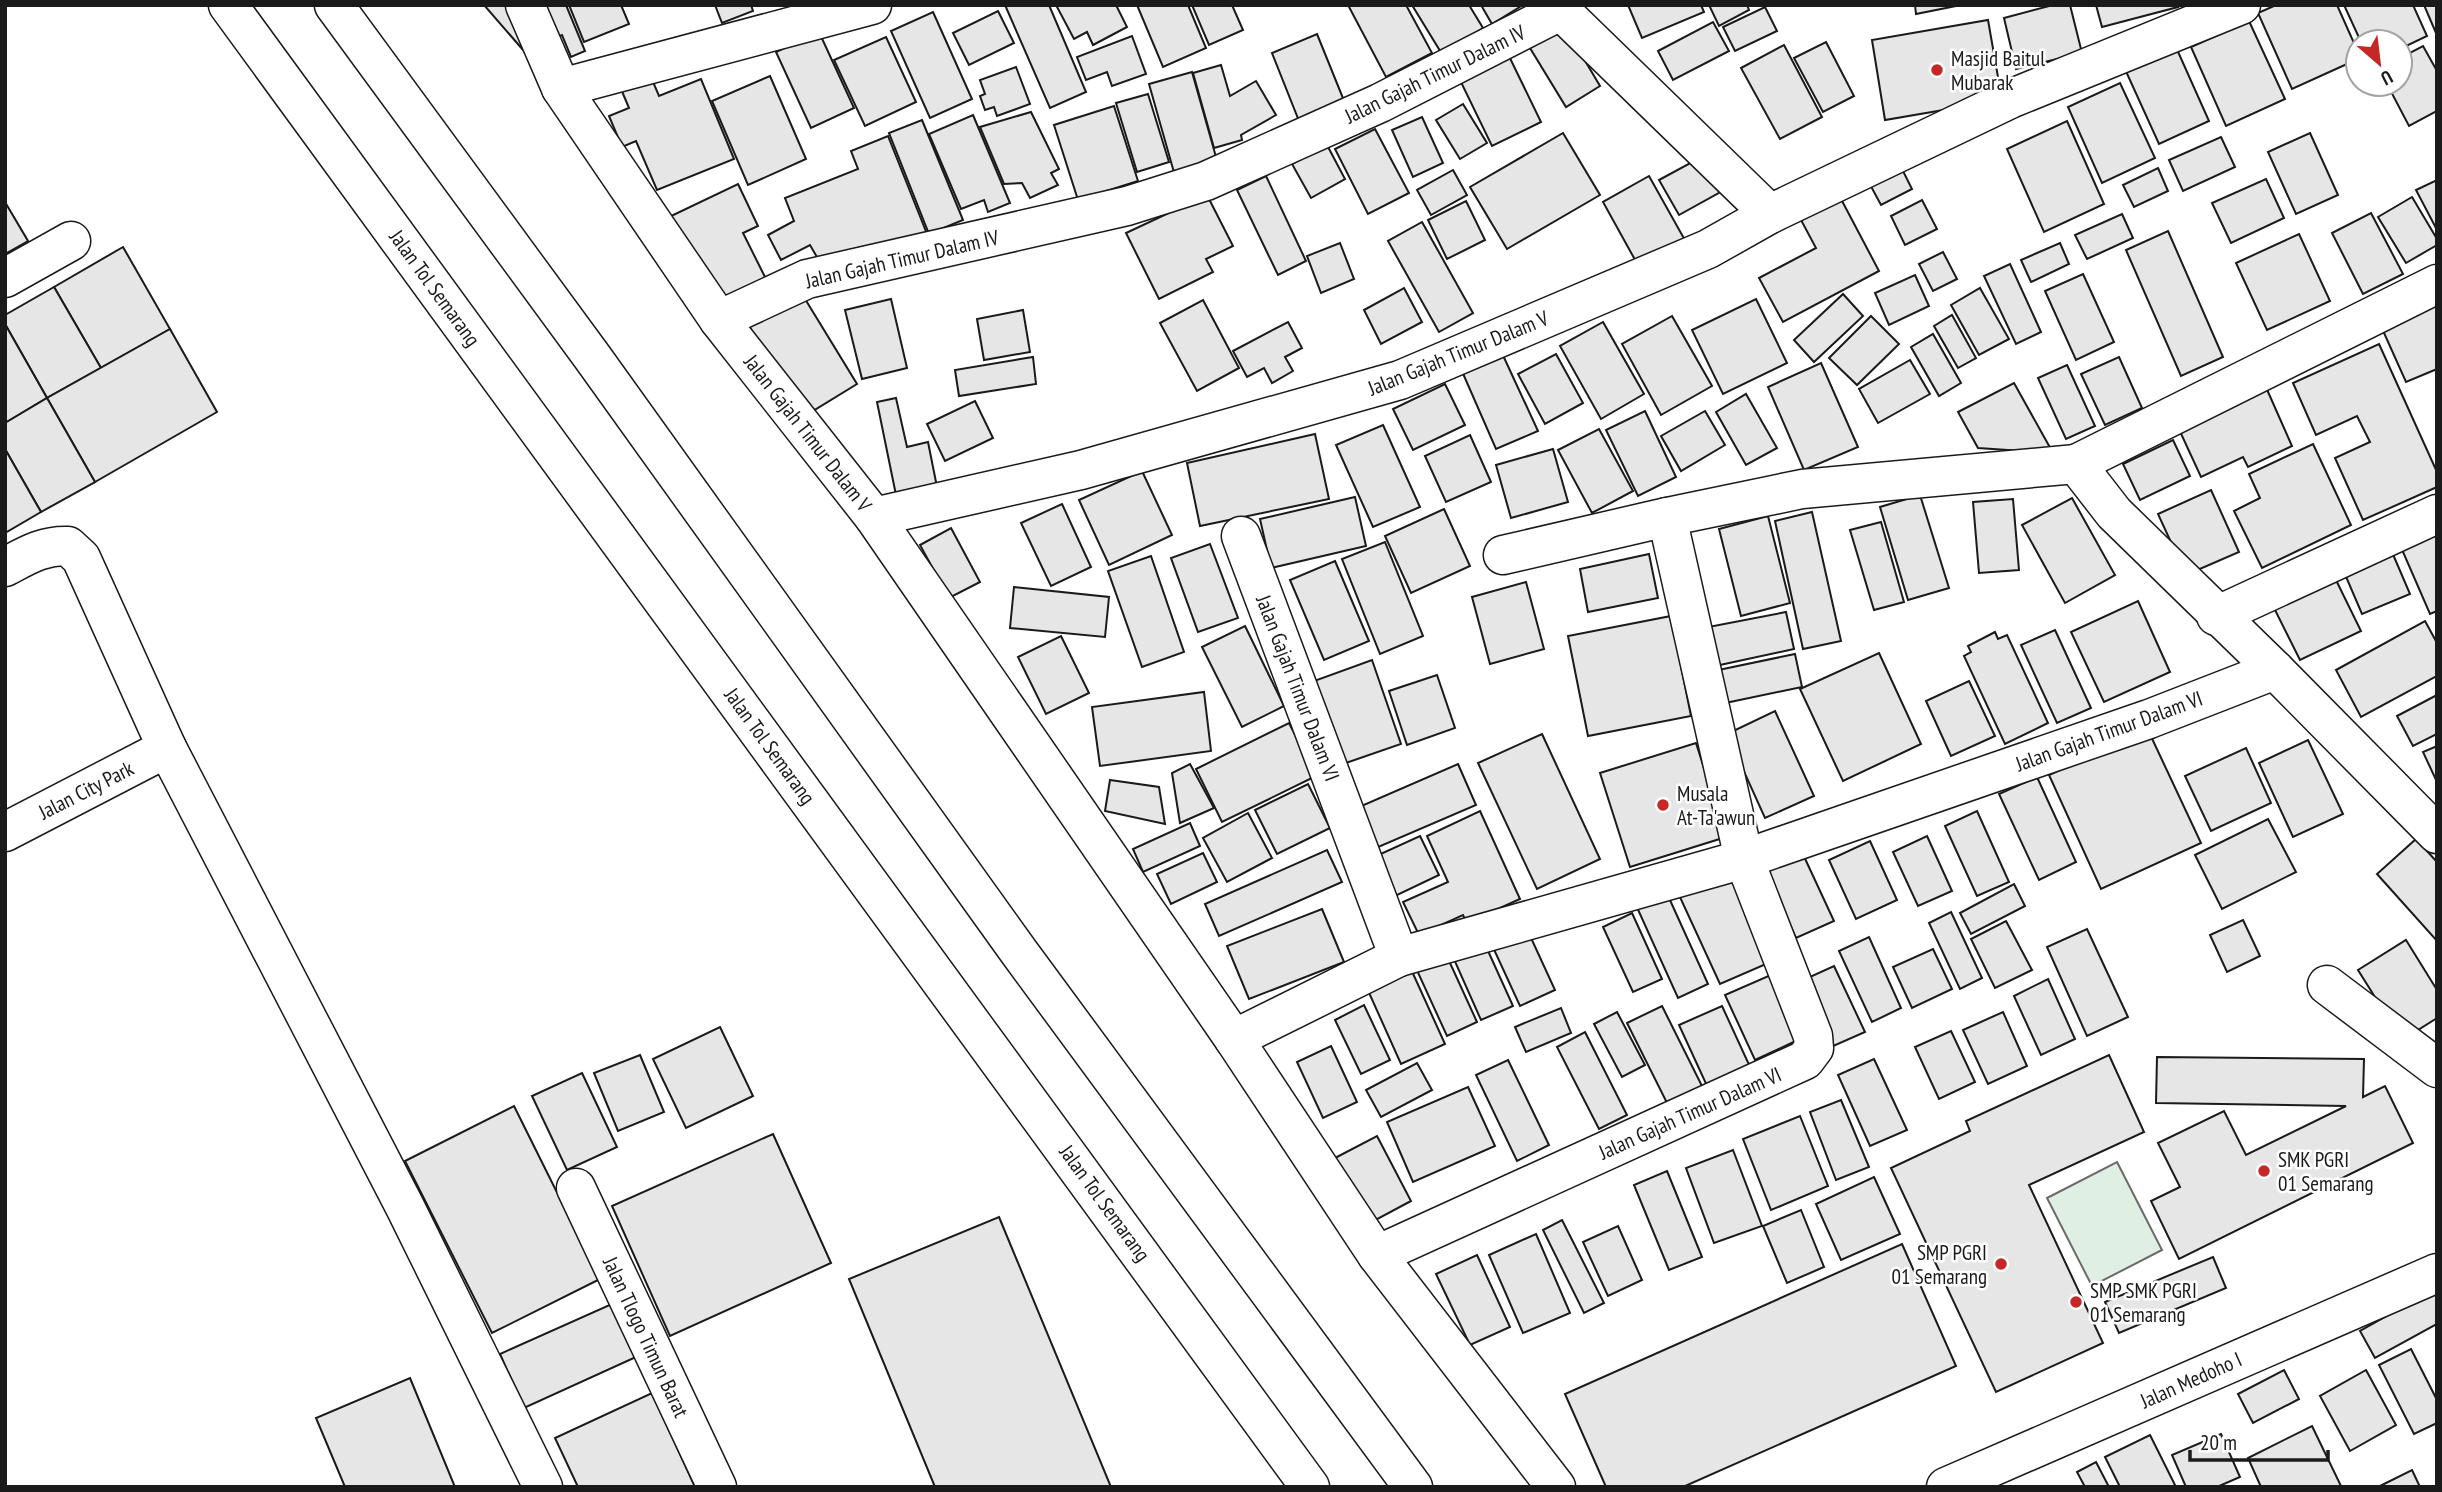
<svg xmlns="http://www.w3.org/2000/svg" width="2442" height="1492" font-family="'PT Sans Narrow',sans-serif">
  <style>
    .green { fill: #e0efe3; stroke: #6a6a6a; stroke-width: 2 }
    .building { fill: #e6e6e6; stroke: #1a1a1a; stroke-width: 2 }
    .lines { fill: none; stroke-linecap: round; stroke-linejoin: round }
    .minor-casing { stroke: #1a1a1a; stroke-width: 41 }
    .highway-casing { stroke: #1a1a1a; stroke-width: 41 }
    .minor { stroke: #fff; stroke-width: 38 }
    .highway { stroke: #fff; stroke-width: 38 }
    .poi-dot { fill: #c62828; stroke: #fff; stroke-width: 2.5 }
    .labels { text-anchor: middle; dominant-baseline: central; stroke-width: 5; stroke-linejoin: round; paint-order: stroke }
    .poi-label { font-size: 21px; fill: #1a1a1a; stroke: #fff; text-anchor: start }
    .street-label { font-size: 21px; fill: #1a1a1a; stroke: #fff }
  </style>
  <rect width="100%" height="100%" fill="#fff"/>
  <polygon class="green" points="2117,1162 2162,1250 2092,1286 2047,1198"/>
  <g class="building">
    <polygon points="484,5 512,5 537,66"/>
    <polygon points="528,5 566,5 585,51 571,57 562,35 543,43"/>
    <polygon points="569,5 621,5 629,24 584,42"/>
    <polygon points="715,5 751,5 753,11 722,23"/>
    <polygon points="1005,5 1049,5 1086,92 1050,108"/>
    <polygon points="1056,5 1116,5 1127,27 1093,45 1087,32 1074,39"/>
    <polygon points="1137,5 1188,5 1206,48 1163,67"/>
    <polygon points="1192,5 1232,5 1243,30 1209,45"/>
    <polygon points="1348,5 1406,5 1432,53 1386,77"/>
    <polygon points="1412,5 1469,5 1483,28 1442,54"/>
    <polygon points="1481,5 1523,5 1492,24"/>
    <polygon points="1628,5 1701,5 1704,12 1642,38"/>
    <polygon points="1709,5 1747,5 1749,10 1719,26"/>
    <polygon points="1915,5 1961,5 1916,14"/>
    <polygon points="2053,5 2070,5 2082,53 2016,69 2004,18"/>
    <polygon points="2096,5 2177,5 2178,7 2102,27"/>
    <polygon points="2276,5 2337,5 2358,52 2358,59 2292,89 2258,13"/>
    <polygon points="2344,5 2413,5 2427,36 2400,49 2400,42 2361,42"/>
    <polygon points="2424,5 2437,5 2436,33"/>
    <polygon points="1765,7 1777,31 1735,51 1723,27"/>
    <polygon points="998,11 1014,43 969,65 953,33"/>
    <polygon points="933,12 972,99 930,118 891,31"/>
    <polygon points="1988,20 2002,100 1885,120 1872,40"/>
    <polygon points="2249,21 2285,99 2226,126 2191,47"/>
    <polygon points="1713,22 1729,51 1673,80 1658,51"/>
    <polygon points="1565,27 1600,86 1566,107 1530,48"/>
    <polygon points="819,32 854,108 811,128 776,52"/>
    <polygon points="1317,34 1349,113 1303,131 1272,53"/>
    <polygon points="1132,36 1146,74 1112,86 1107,72 1086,80 1077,57"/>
    <polygon points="886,37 916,102 865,126 834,60"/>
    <polygon points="1826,42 1854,96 1823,112 1794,58"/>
    <polygon points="1784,45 1822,117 1780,139 1741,68"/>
    <polygon points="2175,45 2209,121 2159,144 2124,67"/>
    <polygon points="2423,46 2437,71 2437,111 2409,126 2387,84 2400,84 2400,58"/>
    <polygon points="1507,52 1541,122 1492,146 1458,76"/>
    <polygon points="1221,65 1230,96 1256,81 1276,115 1241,135 1242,140 1214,148 1193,73"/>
    <polygon points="1016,67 1030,104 997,116 994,107 985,110 980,96 985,94 980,80"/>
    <polygon points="1192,72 1218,164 1175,176 1149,84"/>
    <polygon points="770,76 806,159 748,185 712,101"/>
    <polygon points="651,77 659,96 701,79 734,159 657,190 636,141 622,147 609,116 629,108 621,89"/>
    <polygon points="2120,83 2155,158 2102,183 2068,107"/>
    <polygon points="1148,94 1169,162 1137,172 1116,103"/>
    <polygon points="1463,104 1487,143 1460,159 1436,120"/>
    <polygon points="1114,106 1138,181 1078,200 1054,125"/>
    <polygon points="1031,112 1059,169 1051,173 1058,185 1030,198 1022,183 1004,184 980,127"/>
    <polygon points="973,115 1010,203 988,212 984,200 961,209 929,134"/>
    <polygon points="1422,117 1443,163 1413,177 1392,130"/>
    <polygon points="922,120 963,220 929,234 889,133"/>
    <polygon points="2067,121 2104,204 2044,232 2007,149"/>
    <polygon points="1375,129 1409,193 1368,214 1335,149"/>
    <polygon points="1563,133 1600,195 1507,249 1470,187"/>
    <polygon points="2310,133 2338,195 2296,214 2268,152"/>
    <polygon points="888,136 927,234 821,264 810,245 781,260 768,235 794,221 785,198 858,169 851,151"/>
    <polygon points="2221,137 2235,167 2183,191 2169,160"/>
    <polygon points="1327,145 1345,179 1311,198 1292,164"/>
    <polygon points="1705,155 1724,190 1679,215 1659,180"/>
    <polygon points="1899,163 1912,189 1881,205 1867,179"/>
    <polygon points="2158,168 2168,191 2134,207 2123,185"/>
    <polygon points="1453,170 1467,195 1431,215 1417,190"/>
    <polygon points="1266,176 1306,261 1278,275 1237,190"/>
    <polygon points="1649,176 1686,242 1639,267 1603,202"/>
    <polygon points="2266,179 2284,218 2231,243 2212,203"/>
    <polygon points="2437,180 2437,230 2416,190"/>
    <polygon points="738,184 758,226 743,233 768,283 714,309 669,217"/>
    <polygon points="1207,195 1233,246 1206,259 1213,272 1159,299 1126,233"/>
    <polygon points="2412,197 2437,239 2437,245 2406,263 2378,217"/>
    <polygon points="1841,199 1879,271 1783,322 1759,278 1816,248 1801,220"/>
    <polygon points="1922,200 1937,229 1905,245 1891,216"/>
    <polygon points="1466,201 1485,240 1447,259 1428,220"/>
    <polygon points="5,202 28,241 5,254"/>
    <polygon points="2371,213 2403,274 2363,294 2332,233"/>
    <polygon points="2122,214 2133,238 2087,259 2075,235"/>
    <polygon points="1422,222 1473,313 1439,332 1388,241"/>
    <polygon points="2168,231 2223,357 2181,376 2126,250"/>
    <polygon points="2299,234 2330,301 2267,330 2236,263"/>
    <polygon points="1340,243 1354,279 1321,293 1307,256"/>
    <polygon points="2060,243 2069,264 2031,282 2021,260"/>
    <polygon points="123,247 170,329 101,368 54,287"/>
    <polygon points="1943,252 1957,279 1933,291 1919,264"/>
    <polygon points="2010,264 2041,332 2016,344 1984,276"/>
    <polygon points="2083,274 2114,342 2076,360 2045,291"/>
    <polygon points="1915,275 1929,306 1889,325 1875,293"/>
    <polygon points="54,287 101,368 47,398 5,324 5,315"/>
    <polygon points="1404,288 1422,322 1381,344 1364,310"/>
    <polygon points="1980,288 2009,339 1979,355 1951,305"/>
    <polygon points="802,294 857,384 803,417 749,326"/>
    <polygon points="1843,294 1863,316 1814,362 1794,340"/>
    <polygon points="2437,298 2437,369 2406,382 2380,324"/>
    <polygon points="891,299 907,368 862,379 845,310"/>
    <polygon points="1756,299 1787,363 1723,394 1692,330"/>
    <polygon points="1203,300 1239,368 1197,391 1160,323"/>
    <polygon points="1023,310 1030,352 984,360 977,319"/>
    <polygon points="1952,315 1976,358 1958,368 1934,326"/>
    <polygon points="1672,316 1712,386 1661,415 1622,344"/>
    <polygon points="1871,316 1899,344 1857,385 1829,358"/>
    <polygon points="1288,322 1302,348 1285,357 1293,371 1272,383 1264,368 1247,377 1233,351"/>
    <polygon points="1603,322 1644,394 1601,419 1560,346"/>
    <polygon points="5,324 47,398 5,423"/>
    <polygon points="170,329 217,412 95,482 47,398"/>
    <polygon points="1933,334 1961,383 1939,396 1911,347"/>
    <polygon points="2379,344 2437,472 2437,487 2363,520 2335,458 2370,442 2357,416 2316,435 2293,383"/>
    <polygon points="1501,351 1538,431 1496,449 1461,369"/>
    <polygon points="1556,354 1583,403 1545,424 1518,374"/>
    <polygon points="1033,357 1036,384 959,396 955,370"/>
    <polygon points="2119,357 2142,408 2105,425 2081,374"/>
    <polygon points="1910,360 1930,394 1878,423 1859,389"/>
    <polygon points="1821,363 1858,447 1804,470 1768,387"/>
    <polygon points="2067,365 2095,426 2066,439 2038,378"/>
    <polygon points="2014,383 2053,453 1978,448 1958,412"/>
    <polygon points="1445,384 1465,425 1413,450 1393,409"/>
    <polygon points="2265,385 2292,446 2248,467 2243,457 2201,477 2177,425"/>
    <polygon points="1746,394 1777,448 1746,465 1716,412"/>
    <polygon points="47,398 95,482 41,512 5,449 5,423"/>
    <polygon points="896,398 907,447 928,442 937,487 896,495 877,402"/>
    <polygon points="975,401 993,438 945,461 927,424"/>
    <polygon points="1645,411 1676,477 1638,496 1606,430"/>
    <polygon points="1705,411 1725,445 1681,471 1661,436"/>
    <polygon points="1383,425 1420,507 1373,527 1336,445"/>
    <polygon points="1599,429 1633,491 1592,513 1558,450"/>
    <polygon points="1315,434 1329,499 1200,526 1187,463"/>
    <polygon points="1470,435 1491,482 1446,502 1425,456"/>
    <polygon points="2173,440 2190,476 2140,500 2123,464"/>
    <polygon points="2313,444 2351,525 2262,568 2234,511 2260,498 2249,474"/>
    <polygon points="5,449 41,512 5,533"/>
    <polygon points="1553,449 1568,502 1511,518 1496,465"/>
    <polygon points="1142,471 1172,535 1109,565 1079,500"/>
    <polygon points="2211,490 2239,552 2186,575 2158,514"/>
    <polygon points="1920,495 1949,588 1908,600 1880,507"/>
    <polygon points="1355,497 1366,546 1271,568 1260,519"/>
    <polygon points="2072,498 2115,575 2065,603 2022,525"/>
    <polygon points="2013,499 2019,570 1979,573 1973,502"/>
    <polygon points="1062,504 1091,567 1051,586 1021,523"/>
    <polygon points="1444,509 1470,566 1411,593 1385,536"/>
    <polygon points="1812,512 1841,641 1803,649 1775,521"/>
    <polygon points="1768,516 1790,603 1741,616 1719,529"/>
    <polygon points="1881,522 1904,602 1874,610 1850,530"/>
    <polygon points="951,528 980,582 949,598 920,545"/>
    <polygon points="2437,529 2437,611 2430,614 2400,545"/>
    <polygon points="1385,542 1423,636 1380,654 1342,559"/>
    <polygon points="1210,544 1238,618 1198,632 1171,558"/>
    <polygon points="2392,552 2410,594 2362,614 2344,572"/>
    <polygon points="1649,554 1658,598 1588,612 1580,569"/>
    <polygon points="1151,556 1184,652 1142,667 1108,571"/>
    <polygon points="1335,561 1369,641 1324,660 1290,580"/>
    <polygon points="2334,576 2361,631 2300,660 2273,606"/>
    <polygon points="1526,582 1544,649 1490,664 1472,597"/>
    <polygon points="1014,587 1109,597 1105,637 1010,628"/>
    <polygon points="2138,601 2170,672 2104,702 2071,632"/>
    <polygon points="1786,612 1794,649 1706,668 1698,629"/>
    <polygon points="1671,616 1691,716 1588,736 1568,636"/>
    <polygon points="2425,621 2437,643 2437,676 2361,717 2336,670"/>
    <polygon points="1245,626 1284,706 1242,727 1202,647"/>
    <polygon points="2055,630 2091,708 2057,723 2021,645"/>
    <polygon points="1995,632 1998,639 2007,635 2048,723 2005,744 1964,656 1971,652 1968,646"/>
    <polygon points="1061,636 1089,693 1046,714 1018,657"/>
    <polygon points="1879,653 1921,744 1843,781 1800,689"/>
    <polygon points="1795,654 1802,687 1711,706 1704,673"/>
    <polygon points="1372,660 1401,744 1343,764 1314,681"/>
    <polygon points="1437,675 1455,728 1407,745 1389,691"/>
    <polygon points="1969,681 1995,736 1951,756 1926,701"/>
    <polygon points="1204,692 1211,751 1100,766 1092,707"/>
    <polygon points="2437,695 2437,734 2413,746 2397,716"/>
    <polygon points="1775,711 1814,796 1765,818 1727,734"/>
    <polygon points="1289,723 1316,776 1222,822 1196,769"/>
    <polygon points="2148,730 2201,843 2101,889 2049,775"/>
    <polygon points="1542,734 1600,859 1537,889 1478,763"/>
    <polygon points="2308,740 2343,814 2293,837 2259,763"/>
    <polygon points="1696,743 1726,837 1630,867 1600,773"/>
    <polygon points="2437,746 2437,782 2423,752"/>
    <polygon points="2246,748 2271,803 2211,831 2185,776"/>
    <polygon points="1190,764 1214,808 1180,823 1172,773"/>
    <polygon points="1458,764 1476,805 1376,848 1359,807"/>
    <polygon points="2037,777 2076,862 2039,880 1999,794"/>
    <polygon points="1110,780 1159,787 1165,824 1105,811"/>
    <polygon points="1308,784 1330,828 1277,854 1255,810"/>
    <polygon points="1480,811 1520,899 1467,923 1463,915 1419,935 1403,902 1448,882 1427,836"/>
    <polygon points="1977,811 2009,882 1977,896 1945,826"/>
    <polygon points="1248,813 1272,858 1227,882 1203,838"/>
    <polygon points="2268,819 2296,872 2222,909 2195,855"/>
    <polygon points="1190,823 1200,846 1143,872 1133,849"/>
    <polygon points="1420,836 1439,875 1393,897 1374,857"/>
    <polygon points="1927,836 1952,891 1918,906 1893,852"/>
    <polygon points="2416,839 2437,862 2437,941 2377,874"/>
    <polygon points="1870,841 1897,900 1856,919 1829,860"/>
    <polygon points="1327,850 1342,882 1219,936 1205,904"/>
    <polygon points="1801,850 1834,921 1796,938 1764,868"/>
    <polygon points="1203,853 1217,882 1171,904 1157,874"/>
    <polygon points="1732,871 1773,961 1720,984 1679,895"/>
    <polygon points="2014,884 2025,906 1971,934 1960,913"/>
    <polygon points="1665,889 1708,984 1678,998 1635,903"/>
    <polygon points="1322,909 1344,962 1249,999 1227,946"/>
    <polygon points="1951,912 1982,978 1960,989 1929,923"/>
    <polygon points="1632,913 1662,979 1633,992 1603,927"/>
    <polygon points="2243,920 2260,956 2227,972 2210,935"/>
    <polygon points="2006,921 2032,970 1995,988 1971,939"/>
    <polygon points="1526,927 1555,990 1520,1006 1491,943"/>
    <polygon points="2087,929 2128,1017 2087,1036 2047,947"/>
    <polygon points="1869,937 1901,1008 1872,1022 1839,951"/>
    <polygon points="2406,940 2437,990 2437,1018 2402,1040 2358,970"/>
    <polygon points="1484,942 1513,1006 1481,1020 1453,957"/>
    <polygon points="1933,949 1952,989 1912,1008 1893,967"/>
    <polygon points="1445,952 1477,1022 1447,1036 1415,966"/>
    <polygon points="1834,966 1865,1032 1831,1047 1801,981"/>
    <polygon points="1410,967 1445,1044 1401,1064 1366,986"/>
    <polygon points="1773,974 1802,1038 1755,1060 1725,995"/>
    <polygon points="2048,979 2075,1039 2041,1055 2014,996"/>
    <polygon points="1364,1005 1390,1060 1361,1074 1335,1020"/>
    <polygon points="1662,1006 1705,1092 1670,1109 1627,1023"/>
    <polygon points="1722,1006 1751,1069 1708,1088 1679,1025"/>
    <polygon points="1561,1008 1571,1033 1526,1052 1515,1027"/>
    <polygon points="1617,1012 1645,1065 1622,1077 1594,1024"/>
    <polygon points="2003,1012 2027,1066 1988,1084 1963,1030"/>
    <polygon points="720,1027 753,1096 686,1128 653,1059"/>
    <polygon points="1951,1031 1975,1082 1939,1099 1915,1047"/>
    <polygon points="1585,1032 1627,1115 1599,1129 1557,1047"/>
    <polygon points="1331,1046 1357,1102 1323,1118 1297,1062"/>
    <polygon points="640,1055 664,1112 618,1131 594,1073"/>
    <polygon points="2109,1055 2144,1132 2029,1185 2103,1343 1996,1392 1891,1168 1970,1131 1966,1121"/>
    <polygon points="2157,1057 2364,1059 2363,1097 2385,1086 2413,1143 2179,1259 2151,1201 2180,1187 2158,1143 2224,1111 2246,1155 2346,1106 2156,1103"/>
    <polygon points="1874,1059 1907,1130 1870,1146 1838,1075"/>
    <polygon points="1508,1060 1549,1145 1517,1161 1476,1075"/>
    <polygon points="1417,1063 1432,1090 1381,1117 1366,1090"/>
    <polygon points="582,1073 617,1147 567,1170 532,1096"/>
    <polygon points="1468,1087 1495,1146 1413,1182 1387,1122"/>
    <polygon points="1841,1100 1869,1167 1836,1180 1810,1112"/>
    <polygon points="514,1106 600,1279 492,1333 405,1161"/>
    <polygon points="1800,1116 1828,1186 1771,1210 1743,1139"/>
    <polygon points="773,1134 831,1263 670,1336 612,1206"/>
    <polygon points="1377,1136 1411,1201 1370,1223 1335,1158"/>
    <polygon points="1733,1150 1762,1226 1714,1243 1686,1168"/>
    <polygon points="1667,1171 1702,1257 1669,1270 1634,1185"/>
    <polygon points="1874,1177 1900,1234 1841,1260 1816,1204"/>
    <polygon points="1801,1210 1824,1267 1787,1283 1763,1226"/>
    <polygon points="999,1217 1111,1487 935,1487 849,1279"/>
    <polygon points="1562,1220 1604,1303 1584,1313 1543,1230"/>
    <polygon points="1618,1226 1642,1280 1608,1296 1583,1242"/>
    <polygon points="1536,1234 1570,1313 1523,1333 1489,1255"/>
    <polygon points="1902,1244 1956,1366 1683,1487 1606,1487 1565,1394"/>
    <polygon points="1477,1255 1510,1327 1470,1345 1436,1274"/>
    <polygon points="2213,1257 2226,1288 2119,1333 2105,1302"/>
    <polygon points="2437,1288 2437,1324 2375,1358 2360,1331"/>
    <polygon points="623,1299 647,1352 524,1408 500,1354"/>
    <polygon points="2411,1349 2437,1400 2437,1423 2414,1434 2379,1365"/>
    <polygon points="2284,1370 2299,1399 2253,1423 2238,1394"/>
    <polygon points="2366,1370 2396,1425 2350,1451 2320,1396"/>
    <polygon points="410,1378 455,1487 345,1487 316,1418"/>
    <polygon points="652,1393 695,1487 578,1487 555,1438"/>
    <polygon points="2312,1426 2341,1486 2261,1487 2248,1458"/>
    <polygon points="2221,1434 2240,1477 2217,1487 2186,1487 2172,1455"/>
    <polygon points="2150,1435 2176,1487 2120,1487 2105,1457"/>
    <polygon points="2096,1462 2109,1487 2085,1487 2077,1472"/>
    <polygon points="2412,1470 2420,1487 2378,1487"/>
  </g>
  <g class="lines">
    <g class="minor-casing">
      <g id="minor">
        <polyline points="525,5 561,88 719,320 874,517 1081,470 1400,380 1708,249 1770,214 2010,99 2241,5"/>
        <polyline points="1555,5 1770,214"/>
        <polyline points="561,88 872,5"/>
        <polyline points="5,278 71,241"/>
        <polyline points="2437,284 2076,464 2114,513 2275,670 2437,834"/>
        <polyline points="719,320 807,279 1127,206 1206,181 1380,103 1560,11"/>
        <polyline points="874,517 1234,1039"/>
        <polyline points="1241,536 1399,957 1234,1039 1377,1255"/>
        <polyline points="1503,555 1667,517"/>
        <path d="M5,567c21,-11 38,-22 63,-21l13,12 86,190 238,459 138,280"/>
        <polyline points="2216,616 2437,514"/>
        <polyline points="5,832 167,748"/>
        <polyline points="1399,957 1744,859 1667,517 1802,489 2076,464"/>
        <polyline points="2327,985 2437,1068"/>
        <polyline points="576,1188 717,1487"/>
        <polyline points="1556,1487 1377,1255 1805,1060 1814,1048 1813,1036 1744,859 2149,719 2275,670"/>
        <polyline points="1946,1487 2437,1273"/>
      </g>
    </g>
    <g class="highway-casing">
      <g id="highway">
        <polyline points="228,5 1310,1487"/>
        <polyline points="334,5 593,358 1019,952 1413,1487"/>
      </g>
    </g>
    <use href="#minor" class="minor"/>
    <use href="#highway" class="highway"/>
  </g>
  <g class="poi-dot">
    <circle cx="1937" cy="70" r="7"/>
    <circle cx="1663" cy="805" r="7"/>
    <circle cx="2264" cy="1171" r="7"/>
    <circle cx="2001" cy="1264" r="7"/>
    <circle cx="2076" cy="1302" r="7"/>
  </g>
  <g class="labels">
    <g class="poi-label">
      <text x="1951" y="58">Masjid Baitul<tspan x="1951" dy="24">Mubarak</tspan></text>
      <text x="1677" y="793">Musala<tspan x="1677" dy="24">At-Ta'awun</tspan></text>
      <text x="2278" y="1159">SMK PGRI<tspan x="2278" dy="24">01 Semarang</tspan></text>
      <text x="1987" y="1252" text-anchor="end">SMP PGRI<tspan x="1987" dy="24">01 Semarang</tspan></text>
      <text x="2090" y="1290">SMP SMK PGRI<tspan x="2090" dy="24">01 Semarang</tspan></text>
    </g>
    <g class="street-label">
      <text transform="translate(1435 74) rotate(-26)">Jalan Gajah Timur Dalam IV</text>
      <text transform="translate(902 259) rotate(-13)">Jalan Gajah Timur Dalam IV</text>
      <text transform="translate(435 288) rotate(54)">Jalan Tol Semarang</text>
      <text transform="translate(1458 353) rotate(-22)">Jalan Gajah Timur Dalam V</text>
      <text transform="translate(808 433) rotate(52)">Jalan Gajah Timur Dalam V</text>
      <text transform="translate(1298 688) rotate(69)">Jalan Gajah Timur Dalam VI</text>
      <text transform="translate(2109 731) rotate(-20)">Jalan Gajah Timur Dalam VI</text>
      <text transform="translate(770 746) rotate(54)">Jalan Tol Semarang</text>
      <text transform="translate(86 790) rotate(-27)">Jalan City Park</text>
      <text transform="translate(1690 1113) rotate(-24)">Jalan Gajah Timur Dalam VI</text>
      <text transform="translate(1105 1203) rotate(54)">Jalan Tol Semarang</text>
      <text transform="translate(646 1337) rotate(65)">Jalan Tlogo Timun Barat</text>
      <text transform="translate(2191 1380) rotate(-24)">Jalan Medoho I</text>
    </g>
  </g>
  <rect width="2442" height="1492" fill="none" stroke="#1a1a1a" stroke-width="14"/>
  <g transform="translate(2379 63) rotate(152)"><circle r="33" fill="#ffffff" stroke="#a3a3a3" stroke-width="2"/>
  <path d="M0-5L12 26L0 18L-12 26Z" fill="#c62828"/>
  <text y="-10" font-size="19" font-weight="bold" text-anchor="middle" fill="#1a1a1a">U</text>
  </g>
  <path d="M2190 1450v10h138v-10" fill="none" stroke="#1a1a1a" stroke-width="3.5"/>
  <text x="2200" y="1450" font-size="21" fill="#1a1a1a" stroke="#ffffff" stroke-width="5" paint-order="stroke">20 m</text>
</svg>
